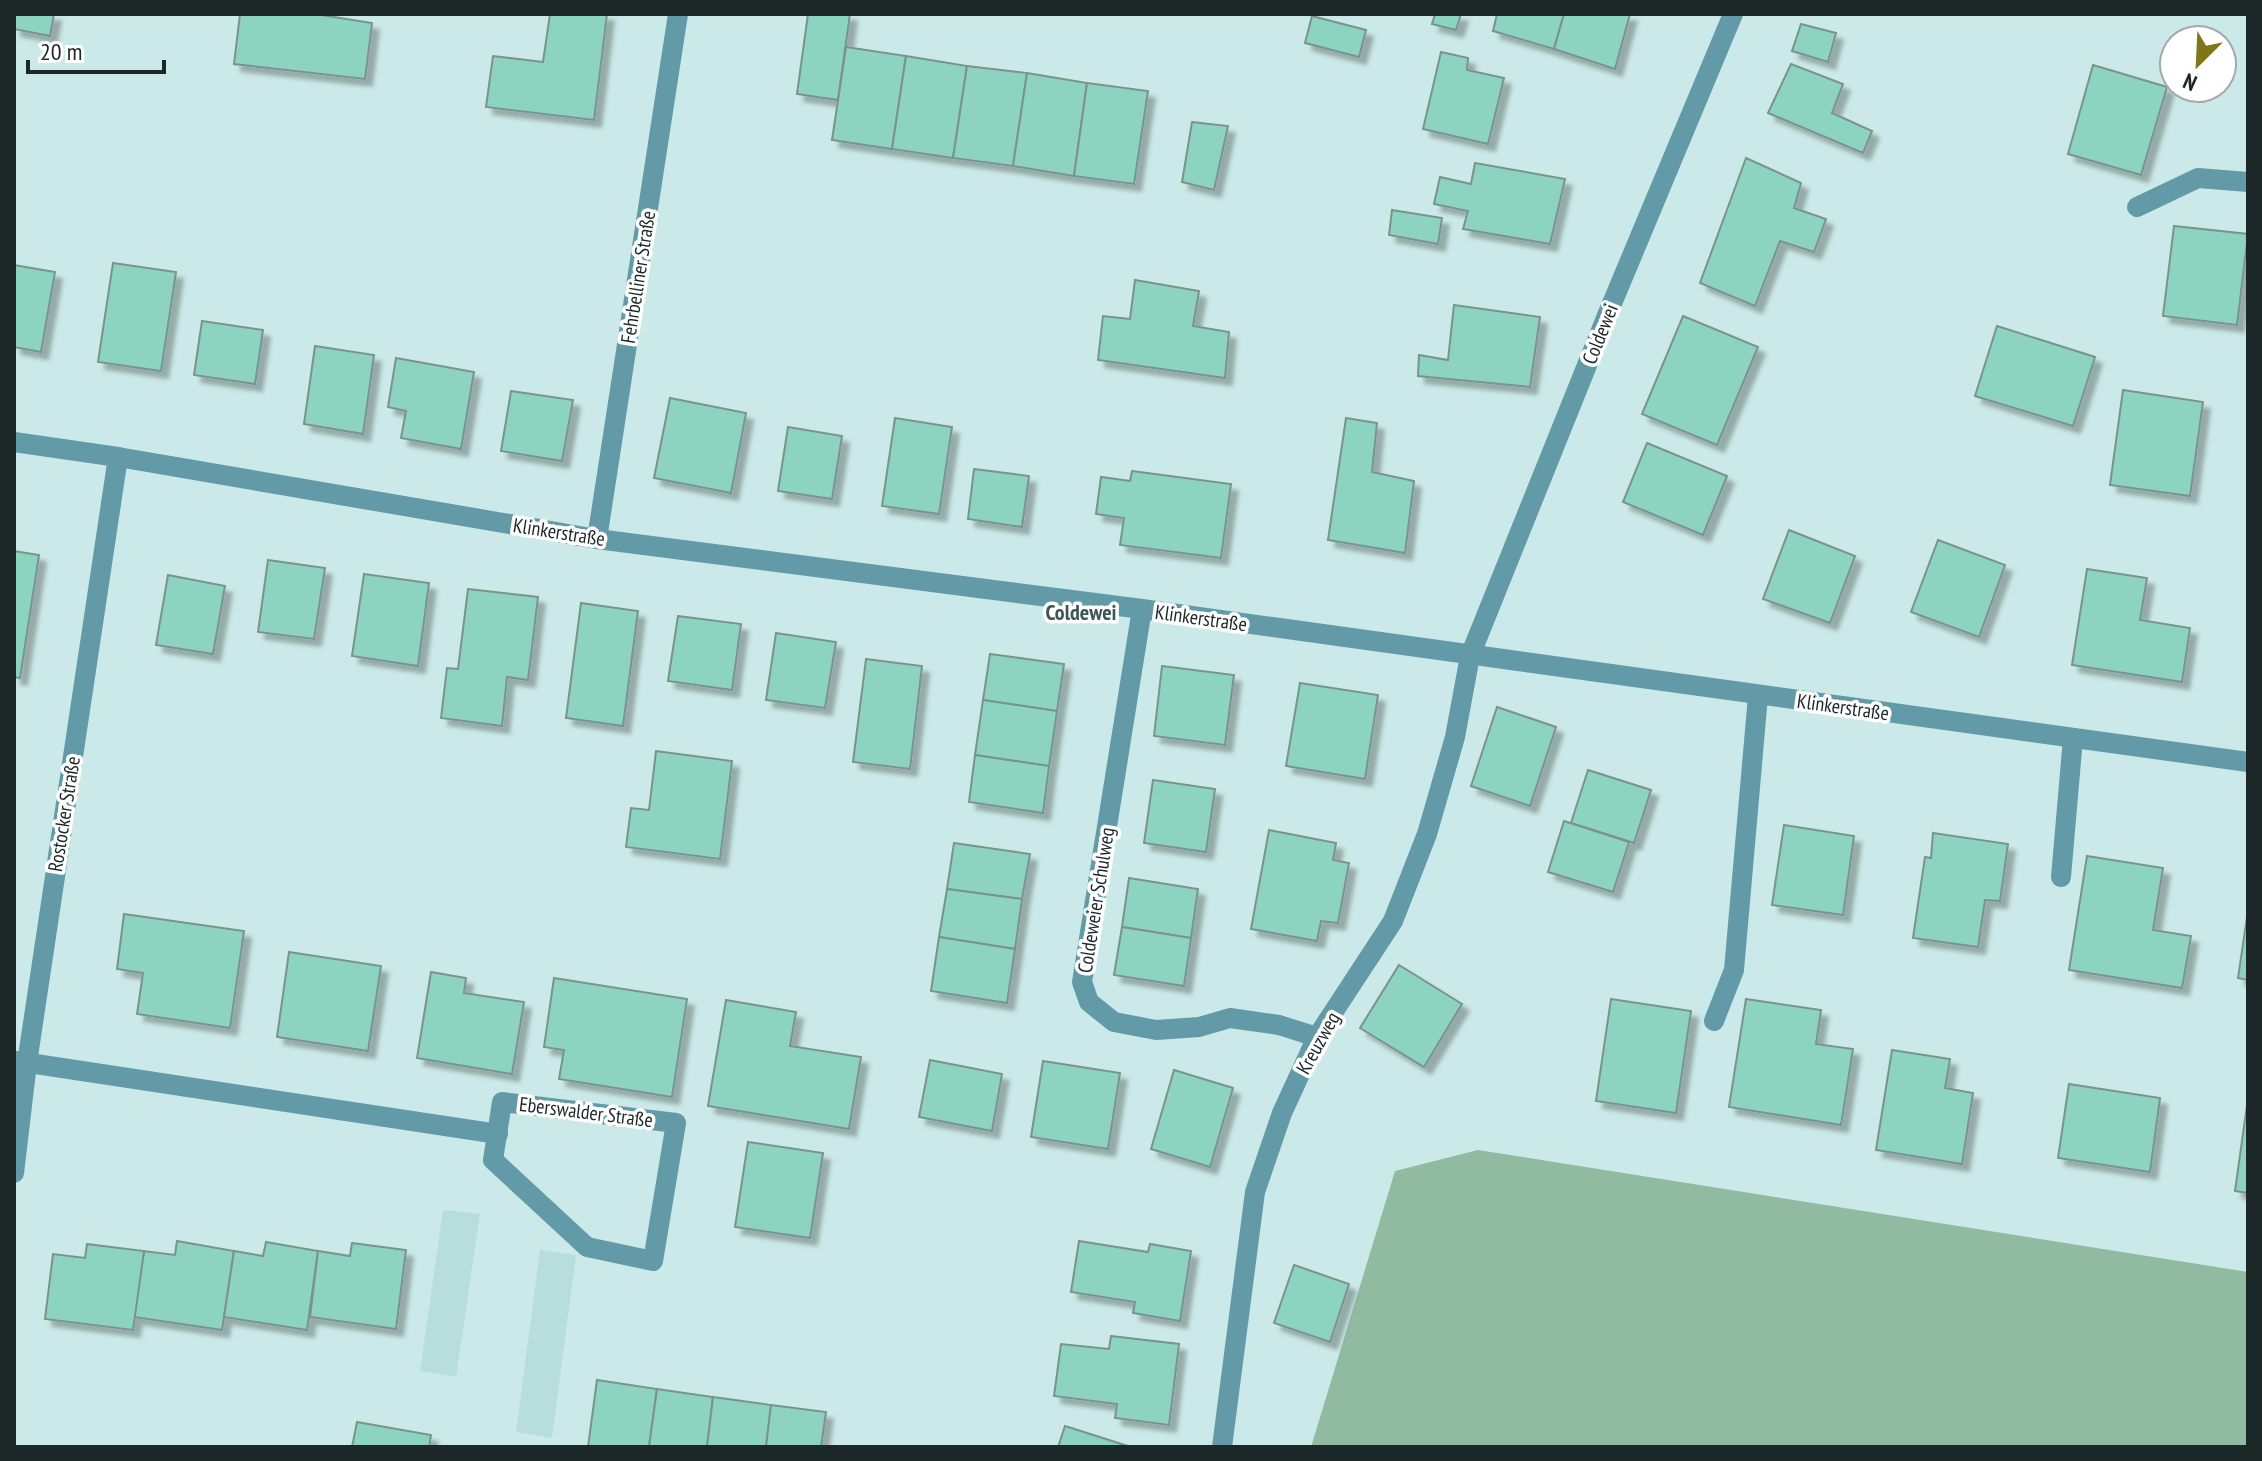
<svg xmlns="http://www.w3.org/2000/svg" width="2262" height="1461" font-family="'PT Sans Narrow',sans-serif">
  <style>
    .built { fill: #b7dedd }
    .green { fill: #91bba1 }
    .building { fill: #8cd3c0; stroke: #7a948c; stroke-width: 2; filter: url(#shadow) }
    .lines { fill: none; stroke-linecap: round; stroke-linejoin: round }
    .minor { stroke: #639aa7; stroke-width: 20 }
    .labels { text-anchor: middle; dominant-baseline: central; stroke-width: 7; stroke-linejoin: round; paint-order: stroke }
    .street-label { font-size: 20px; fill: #1c2727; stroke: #fff }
    .neighbourhood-label { font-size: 22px; font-weight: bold; fill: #3d5756; stroke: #fff }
  </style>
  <defs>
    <filter id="shadow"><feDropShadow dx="7" dy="7" stdDeviation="2" flood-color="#0004"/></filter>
  </defs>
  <rect width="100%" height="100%" fill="#cbe9e8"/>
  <g class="built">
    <polygon points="443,1210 480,1214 456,1377 420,1371"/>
    <polygon points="540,1250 576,1255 552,1438 516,1432"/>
  </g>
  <polygon class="green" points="1478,1150 2248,1272 2248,1447 1311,1447 1395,1171"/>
  <g class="building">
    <polygon points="14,14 54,14 50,36 14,29"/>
    <polygon points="240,14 315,14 372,23 365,79 234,64"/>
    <polygon points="550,14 607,14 594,120 486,107 493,56 543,62"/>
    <polygon points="808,14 850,14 838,100 797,94"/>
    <polygon points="1435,14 1461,14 1456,30 1432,24"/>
    <polygon points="1497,14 1564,14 1554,49 1493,31"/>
    <polygon points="1564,14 1630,14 1615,69 1554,49"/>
    <polygon points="1312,16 1366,30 1359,57 1305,43"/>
    <polygon points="1801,24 1836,33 1828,62 1792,51"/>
    <polygon points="846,47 906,56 892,149 832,140"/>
    <polygon points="1441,52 1468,58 1467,70 1504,78 1488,144 1423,129"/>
    <polygon points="906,56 967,66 953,158 892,149"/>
    <polygon points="1791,64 1843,84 1832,113 1872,131 1863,153 1768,113"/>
    <polygon points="2093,65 2167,87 2141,175 2068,154"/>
    <polygon points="967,66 1027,73 1013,166 953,158"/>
    <polygon points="1027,73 1087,83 1074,176 1013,166"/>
    <polygon points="1087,83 1148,91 1134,184 1074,176"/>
    <polygon points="1192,122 1228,126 1214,190 1182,182"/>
    <polygon points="1746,158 1801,183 1794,208 1826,219 1814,252 1780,241 1755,306 1700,283"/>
    <polygon points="1475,163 1565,179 1550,244 1463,229 1468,211 1434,204 1440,177 1471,184"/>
    <polygon points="1392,210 1442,218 1438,244 1389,235"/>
    <polygon points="2174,226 2248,234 2237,325 2163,316"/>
    <polygon points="113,263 176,272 161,371 98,362"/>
    <polygon points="14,265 55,272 41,352 14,347"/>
    <polygon points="1135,280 1199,291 1193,326 1229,332 1225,378 1098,360 1103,316 1130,319"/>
    <polygon points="1454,305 1540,317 1530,387 1418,376 1419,355 1448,360"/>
    <polygon points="1683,316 1758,347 1717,445 1642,414"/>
    <polygon points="202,321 263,330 255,384 194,375"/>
    <polygon points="1997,326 2095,357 2073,426 1975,396"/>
    <polygon points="315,346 374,355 363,434 304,424"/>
    <polygon points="396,358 474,372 461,449 401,438 406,411 388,407"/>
    <polygon points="2123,390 2203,402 2190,496 2110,485"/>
    <polygon points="511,391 573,400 562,461 501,451"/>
    <polygon points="670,398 746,413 731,493 654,478"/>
    <polygon points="895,418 952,427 939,514 882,506"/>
    <polygon points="1346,418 1377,423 1372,472 1414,481 1405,553 1328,540"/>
    <polygon points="788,427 842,436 832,499 778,491"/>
    <polygon points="1647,443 1727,476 1703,535 1623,502"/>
    <polygon points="974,469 1029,476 1022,527 968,519"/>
    <polygon points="1132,471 1231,484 1221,558 1120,545 1124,518 1096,514 1101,477 1130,481"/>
    <polygon points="1789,530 1855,556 1830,623 1763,599"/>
    <polygon points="1938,540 2005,565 1979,637 1911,612"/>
    <polygon points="14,551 39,555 20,678 14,677"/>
    <polygon points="268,560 325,568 314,639 258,632"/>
    <polygon points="2087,569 2147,578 2140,620 2190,628 2182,682 2072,665"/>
    <polygon points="364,574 429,583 418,666 352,656"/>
    <polygon points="168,575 225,586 213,654 156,645"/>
    <polygon points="468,589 538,597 528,680 507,677 502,726 441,718 447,668 458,669"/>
    <polygon points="581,603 638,611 623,726 566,718"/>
    <polygon points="678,616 741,624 732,690 668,681"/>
    <polygon points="776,633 836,642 825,708 766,700"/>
    <polygon points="990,654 1064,664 1057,711 983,700"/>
    <polygon points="866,659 922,666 910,769 853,762"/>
    <polygon points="1162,666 1234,675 1225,745 1154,736"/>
    <polygon points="1300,683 1378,695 1365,779 1286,766"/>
    <polygon points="983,700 1057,711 1049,766 975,755"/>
    <polygon points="1497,707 1556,727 1530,806 1471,786"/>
    <polygon points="656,751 732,761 720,859 626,847 631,808 649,810"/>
    <polygon points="975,755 1049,766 1043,813 969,802"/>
    <polygon points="1588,770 1651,790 1634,843 1571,823"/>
    <polygon points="1153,780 1215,789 1206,852 1144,843"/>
    <polygon points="1564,821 1629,842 1613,892 1548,872"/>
    <polygon points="1784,825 1854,836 1843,915 1772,905"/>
    <polygon points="1269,830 1336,843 1333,860 1349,863 1338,923 1321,921 1317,941 1251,929"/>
    <polygon points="1933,833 2008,844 2000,901 1985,900 1978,947 1913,938 1925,857 1931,858"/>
    <polygon points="954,843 1030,854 1022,899 947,889"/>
    <polygon points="2087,856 2163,868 2153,930 2191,936 2182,988 2069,970"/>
    <polygon points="1129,878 1198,889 1191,938 1122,927"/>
    <polygon points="947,889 1022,899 1015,949 939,937"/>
    <polygon points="2248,910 2248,980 2238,978"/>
    <polygon points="124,914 244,931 230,1028 137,1014 143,973 117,969"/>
    <polygon points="1122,927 1191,938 1184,986 1114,975"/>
    <polygon points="939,937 1015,949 1007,1003 931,991"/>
    <polygon points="289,952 381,966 368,1051 277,1037"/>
    <polygon points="1399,965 1462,1004 1424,1067 1360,1028"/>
    <polygon points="431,972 466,978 464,993 524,1002 512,1074 417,1058"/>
    <polygon points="554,978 687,999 672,1097 559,1079 564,1050 544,1047"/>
    <polygon points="1611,999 1691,1011 1676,1113 1596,1101"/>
    <polygon points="1746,999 1821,1010 1816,1044 1853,1049 1841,1125 1729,1107"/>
    <polygon points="726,1000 796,1012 790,1046 861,1057 849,1129 708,1106"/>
    <polygon points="1892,1050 1950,1059 1945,1088 1973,1093 1962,1164 1876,1150"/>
    <polygon points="930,1060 1002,1074 992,1131 919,1117"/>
    <polygon points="1043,1061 1120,1073 1108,1149 1031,1137"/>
    <polygon points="1174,1070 1233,1088 1210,1167 1151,1149"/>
    <polygon points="2069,1084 2160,1098 2150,1172 2058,1158"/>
    <polygon points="2248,1098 2248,1193 2235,1191"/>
    <polygon points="748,1142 823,1153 810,1238 735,1227"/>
    <polygon points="177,1241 234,1251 222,1330 134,1317 144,1251 175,1255"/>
    <polygon points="1079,1241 1148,1252 1150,1244 1191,1251 1180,1321 1133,1313 1135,1302 1071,1292"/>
    <polygon points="266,1242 318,1251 307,1330 224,1317 234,1251 263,1256"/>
    <polygon points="352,1243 406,1250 396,1329 310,1317 318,1251 350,1256"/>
    <polygon points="87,1244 144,1251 133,1330 45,1319 53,1254 85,1258"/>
    <polygon points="1294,1265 1349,1284 1330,1342 1274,1323"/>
    <polygon points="1111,1336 1179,1344 1169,1425 1115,1418 1117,1404 1054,1396 1061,1344 1109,1349"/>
    <polygon points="597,1380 657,1389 649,1447 588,1447"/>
    <polygon points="657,1389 713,1397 707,1447 649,1447"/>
    <polygon points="713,1397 771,1405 766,1447 707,1447"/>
    <polygon points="771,1405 826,1412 821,1447 766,1447"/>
    <polygon points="357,1422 431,1435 429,1447 352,1447"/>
    <polygon points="1065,1426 1131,1447 1058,1447"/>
  </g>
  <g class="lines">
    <g class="minor">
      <polyline points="2137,207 2198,178 2248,182"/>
      <polyline points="14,442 118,457 597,539 1142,609 2248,762"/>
      <polyline points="597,539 678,14"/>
      <polyline points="1142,609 1082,982 1089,1002 1114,1022 1156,1030 1199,1027 1230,1018 1279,1025 1317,1037"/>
      <polyline points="2061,877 2073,738"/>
      <polyline points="1714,1021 1734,970 1758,696"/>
      <polyline points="16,1061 498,1134"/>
      <polygon points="502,1102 676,1123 653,1261 587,1247 493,1160"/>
      <polyline points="14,1173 27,1063 118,457"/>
      <polyline points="1222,1447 1255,1192 1282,1113 1317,1037 1393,921 1427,834 1455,737 1470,656 1608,313 1733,14"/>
    </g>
  </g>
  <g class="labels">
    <g class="street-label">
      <text transform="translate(638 277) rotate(-81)">Fehrbelliner Straße</text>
      <text transform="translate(1600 334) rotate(-68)">Coldewei</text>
      <text transform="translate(559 532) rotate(9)">Klinkerstraße</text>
      <text transform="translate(1201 618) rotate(8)">Klinkerstraße</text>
      <text transform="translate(1843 707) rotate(8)">Klinkerstraße</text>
      <text transform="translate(64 814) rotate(-81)">Rostocker Straße</text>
      <text transform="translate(1096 900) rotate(-81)">Coldeweier Schulweg</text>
      <text transform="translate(1318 1043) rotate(-61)">Kreuzweg</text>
      <text transform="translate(586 1112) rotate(7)">Eberswalder Straße</text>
    </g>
    <g class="neighbourhood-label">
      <text x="1081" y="612">Coldewei</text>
    </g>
  </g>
  <rect width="2262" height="1461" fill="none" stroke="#1c2727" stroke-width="32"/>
  <g transform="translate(2198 64) rotate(204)"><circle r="38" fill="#ffffff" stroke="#a4a9a9" stroke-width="2"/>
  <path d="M0-6L14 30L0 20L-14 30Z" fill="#817518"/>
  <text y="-12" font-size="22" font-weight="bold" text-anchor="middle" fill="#1c2727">N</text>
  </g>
  <path d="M28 60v12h136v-12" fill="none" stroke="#1c2727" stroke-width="4"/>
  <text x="40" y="60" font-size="24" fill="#1c2727" stroke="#ffffff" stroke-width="6" paint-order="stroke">20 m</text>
</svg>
